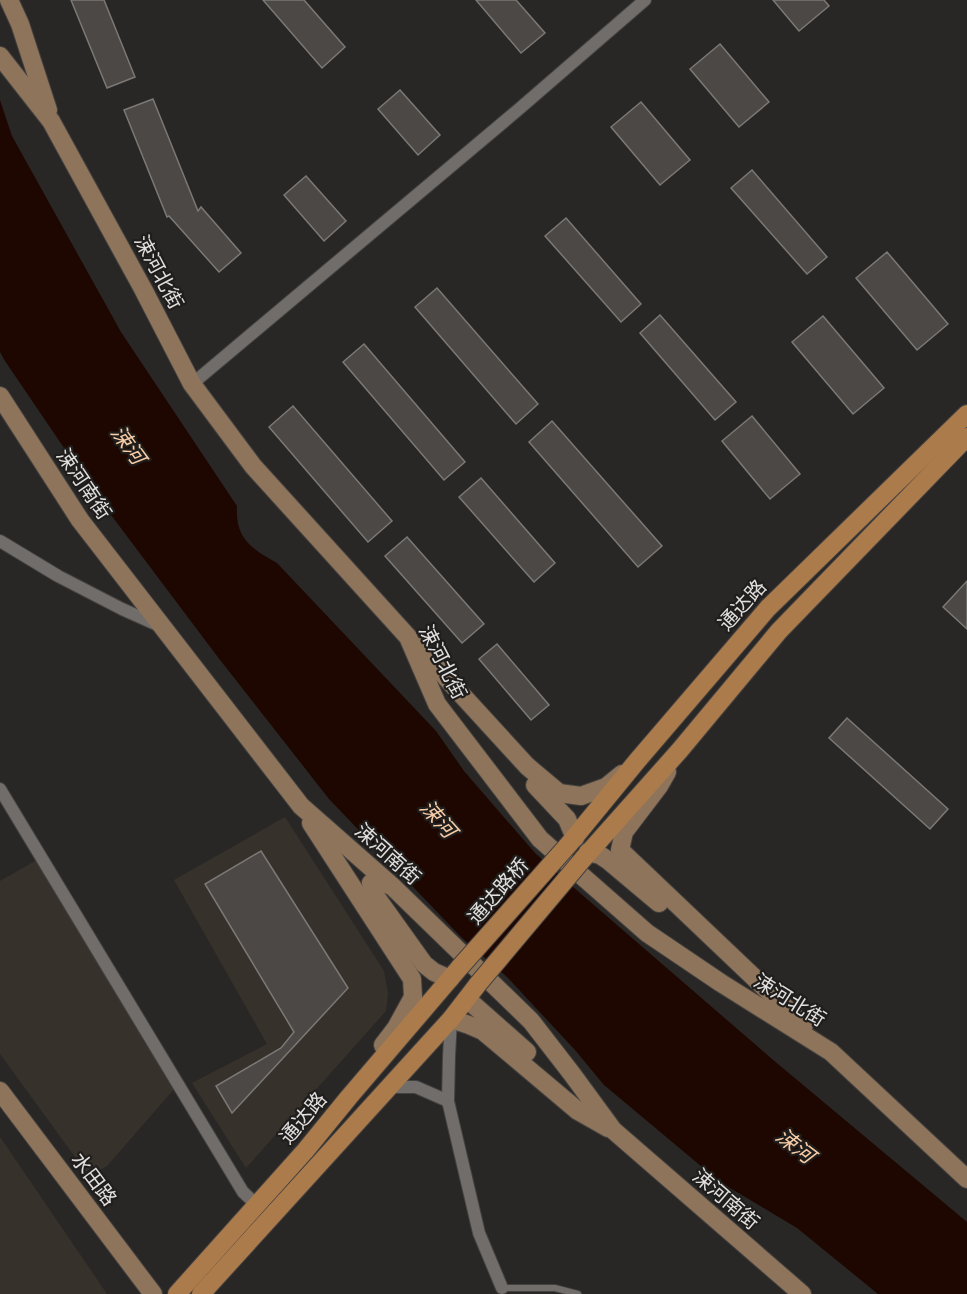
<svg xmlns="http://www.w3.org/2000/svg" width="967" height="1294" font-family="'Fira Sans Condensed','Noto Sans SC',sans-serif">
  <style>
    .built { fill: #37312b }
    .water { fill: #1d0700 }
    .building { fill: #4b4846; stroke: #7b7875; stroke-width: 1.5 }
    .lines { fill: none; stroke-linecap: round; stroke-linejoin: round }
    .lane-casing { stroke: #444240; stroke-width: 8 }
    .street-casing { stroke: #444240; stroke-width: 14 }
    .secondary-casing { stroke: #444240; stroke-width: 20 }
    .primary-casing { stroke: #444240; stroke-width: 20 }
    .lane { stroke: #706d6b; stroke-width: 6 }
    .street { stroke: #706d6b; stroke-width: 12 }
    .secondary { stroke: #8e745b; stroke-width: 18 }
    .primary { stroke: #ac7b4b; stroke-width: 18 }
    .primary-bridge-casing { stroke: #444240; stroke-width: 20; stroke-linecap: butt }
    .primary-bridge { stroke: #ac7b4b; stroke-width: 18 }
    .labels { text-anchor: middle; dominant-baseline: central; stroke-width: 4.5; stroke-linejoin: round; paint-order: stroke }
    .street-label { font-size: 20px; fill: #e2e0df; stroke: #201e1c }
    .water-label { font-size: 21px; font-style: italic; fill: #f8cca7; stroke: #201e1c }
  </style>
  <rect width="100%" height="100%" fill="#292725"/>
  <g class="built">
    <polygon points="285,817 384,971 388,993 386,1011 246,1168 192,1083 267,1044 174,880"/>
    <polygon points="37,860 175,1088 107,1166 89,1176 0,1054 0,881"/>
    <polygon points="0,1137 107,1294 0,1294"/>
  </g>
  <path class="water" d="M0,100l12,36 109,196 116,174c-2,33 14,42 40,57l159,168 28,40 71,82 45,40 192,166 195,163v72h-89l-81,-66 -77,-46 -116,-97 -29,-35 -68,-73 -46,-40 -132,-138 -112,-143 -121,-161 -91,-134 -5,-9z"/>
  <g class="building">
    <polygon points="71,0 104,0 135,77 107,88"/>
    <polygon points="263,0 304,0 345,47 322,68"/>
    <polygon points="476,0 516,0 545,33 521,53"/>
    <polygon points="773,0 824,0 829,6 799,31"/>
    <polygon points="720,44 769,102 739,127 690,69"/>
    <polygon points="400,90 440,135 418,155 378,109"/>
    <polygon points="153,99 198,211 201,207 241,253 219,272 169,216 167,217 124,110"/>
    <polygon points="641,102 690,160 660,185 611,127"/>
    <polygon points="752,170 827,257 807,274 731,188"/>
    <polygon points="306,176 346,221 324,241 284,195"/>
    <polygon points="566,218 641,304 621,322 545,236"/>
    <polygon points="887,252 948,324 917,350 856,278"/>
    <polygon points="437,288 538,404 516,424 415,307"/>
    <polygon points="660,315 736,402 715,420 640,333"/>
    <polygon points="823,316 884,388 853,414 792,342"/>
    <polygon points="364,344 465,462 444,480 343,362"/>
    <polygon points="293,406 392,521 368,542 269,427"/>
    <polygon points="752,416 800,474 770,499 722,441"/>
    <polygon points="552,421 662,546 638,567 529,442"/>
    <polygon points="481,478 555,563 534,582 459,497"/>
    <polygon points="407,537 484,624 462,643 385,556"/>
    <polygon points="967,581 967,629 943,607"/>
    <polygon points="497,644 549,705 531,720 479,659"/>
    <polygon points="847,718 948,809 930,829 829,738"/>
    <polygon points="261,851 348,988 232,1113 216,1086 281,1048 294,1032 205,884"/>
  </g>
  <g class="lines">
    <g class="lane-casing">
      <polyline id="lane" points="502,1288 555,1288 578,1294"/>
    </g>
    <g class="street-casing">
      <g id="street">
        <polyline points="192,384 519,109 645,0"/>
        <polyline points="0,541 58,576 122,609 160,626"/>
        <polyline points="0,789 243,1192 257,1205"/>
        <polyline points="451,1019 449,1056 448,1101 479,1233 502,1288"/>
        <polyline points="390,1087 416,1087 448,1101"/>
      </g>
    </g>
    <g class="secondary-casing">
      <g id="secondary">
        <polyline points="9,0 20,24 48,110"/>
        <polyline points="0,56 51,121 143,289 192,384 253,466 408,637 437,704 540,839 647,933 721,983 831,1052 967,1179"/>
        <polyline points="0,396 80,520 301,806 392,886 531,1021 572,1074 613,1130 802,1294"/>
        <polyline points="418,647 527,766 559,793 581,796 606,787 622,774"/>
        <polyline points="667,772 659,786 624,832 620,850 804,1025"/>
        <polyline points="535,785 567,819 575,838"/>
        <polyline points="311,823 412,979 413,997 396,1028 383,1045"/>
        <polyline points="588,852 600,855 609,861 659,903"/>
        <polyline points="389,885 376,879 371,883 374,894 424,964 434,972 450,979"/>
        <polyline points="467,999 527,1052"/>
        <polyline points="451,1019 469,1025 483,1031 578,1111 608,1128"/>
        <polyline points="0,1091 153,1294"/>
      </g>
    </g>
    <g class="primary-casing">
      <g id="primary">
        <polyline points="569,844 637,761 768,608 967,414"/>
        <polyline points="583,859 680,750 779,631 967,437"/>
        <polyline points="177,1294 305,1151 349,1097 460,967"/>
        <polyline points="201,1294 451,1019 478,984"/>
      </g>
    </g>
    <use href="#lane" class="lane"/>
    <use href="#street" class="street"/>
    <use href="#secondary" class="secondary"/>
    <use href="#primary" class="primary"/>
    <g class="primary-bridge-casing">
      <g id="primary-bridge">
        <polyline points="460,967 569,844"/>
        <polyline points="478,984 583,859"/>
      </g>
    </g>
    <use href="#primary-bridge" class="primary-bridge"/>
  </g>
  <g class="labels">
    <g class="street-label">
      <text transform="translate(159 272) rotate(62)">涑河北街</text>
      <text transform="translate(84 484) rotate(56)">涑河南街</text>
      <text transform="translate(742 605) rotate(-48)">通达路</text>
      <text transform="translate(443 662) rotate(63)">涑河北街</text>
      <text transform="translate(388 854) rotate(42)">涑河南街</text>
      <text transform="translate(498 891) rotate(-49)">通达路桥</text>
      <text transform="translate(790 1000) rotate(32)">涑河北街</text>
      <text transform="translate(303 1118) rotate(-50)">通达路</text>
      <text transform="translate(94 1179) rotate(53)">水田路</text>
      <text transform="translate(726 1199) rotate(41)">涑河南街</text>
    </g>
    <g class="water-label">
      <text transform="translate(128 445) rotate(54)">涑河</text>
      <text transform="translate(438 819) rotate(48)">涑河</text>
      <text transform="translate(795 1146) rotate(38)">涑河</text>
    </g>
  </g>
</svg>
